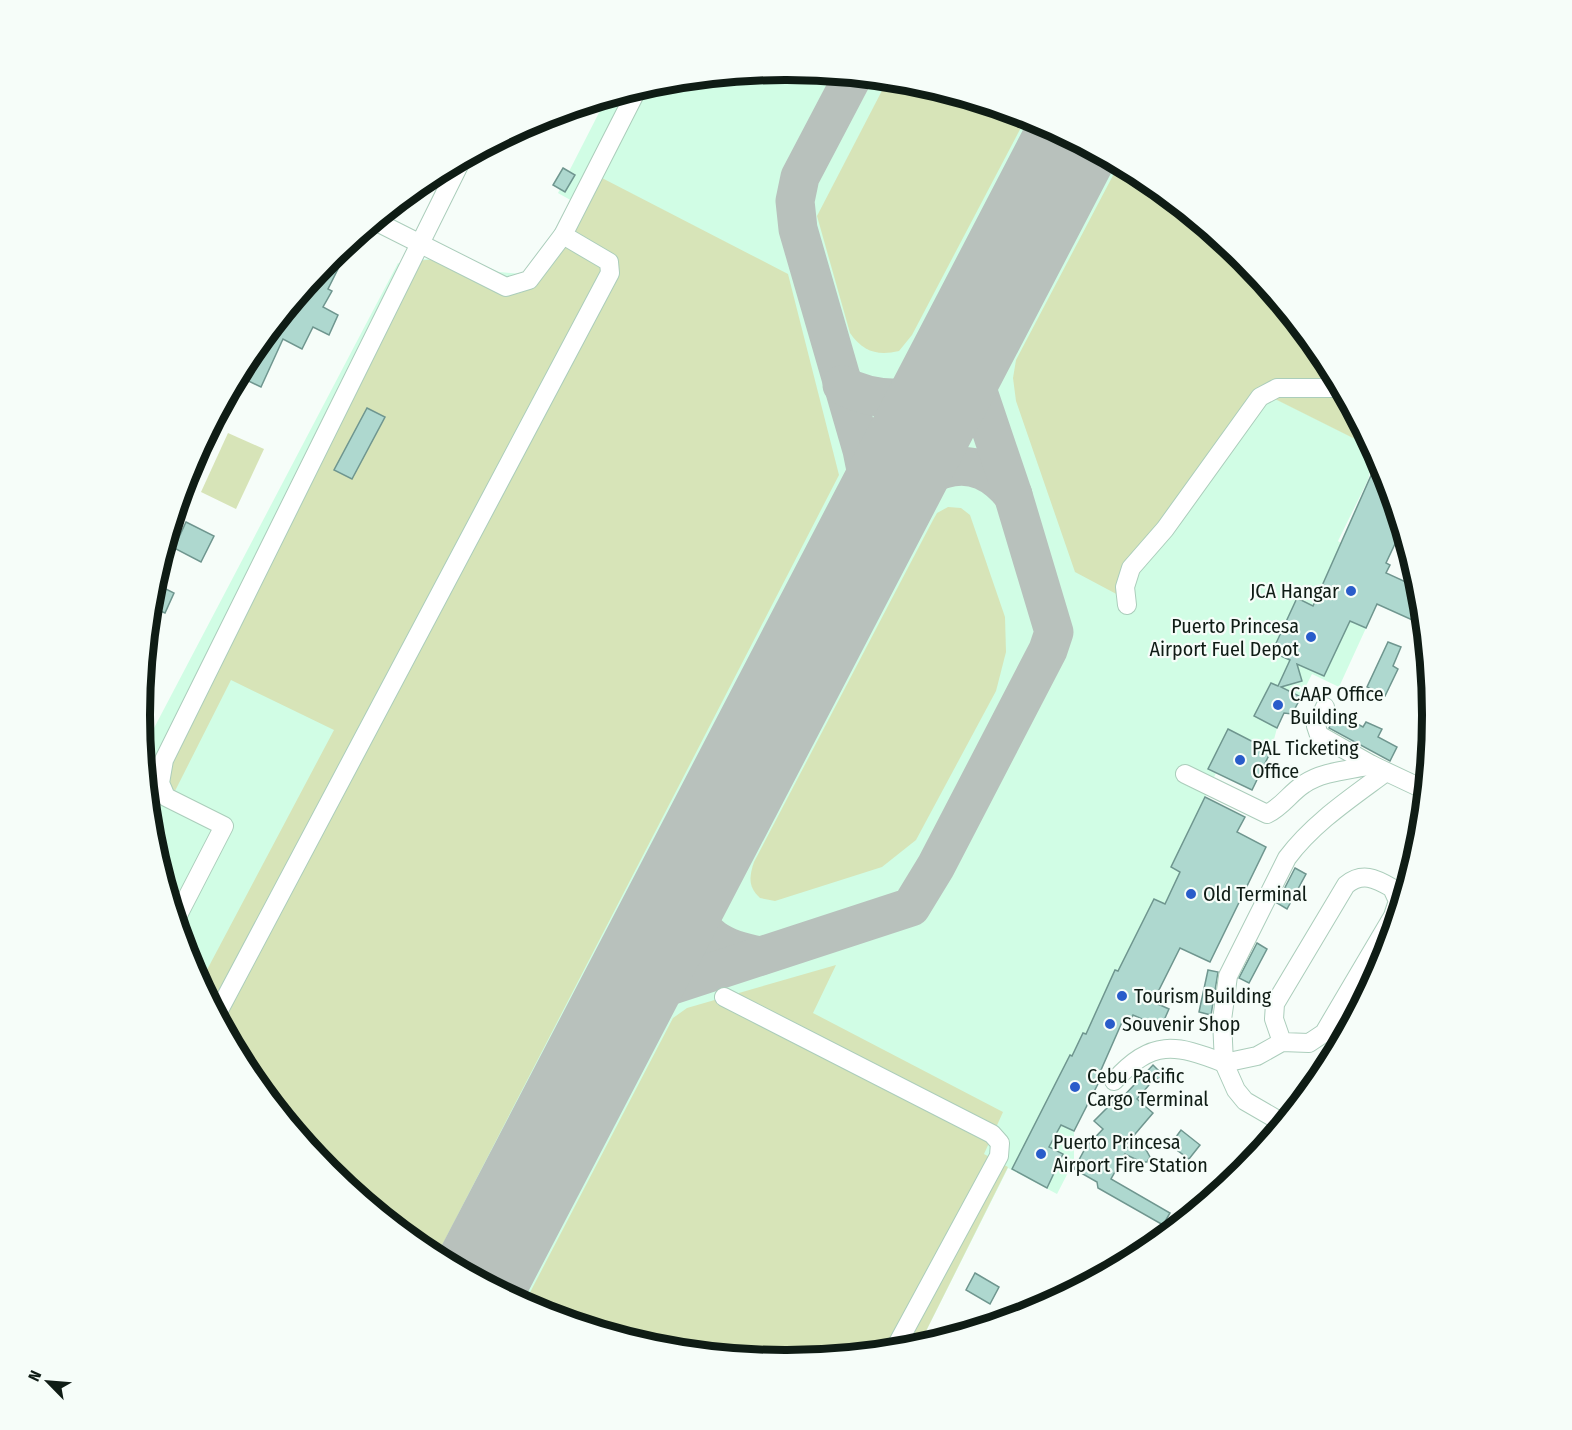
<svg xmlns="http://www.w3.org/2000/svg" width="1572" height="1430" font-family="'Fira Sans Condensed',sans-serif">
  <style>
    .built { fill: #d1fde5 }
    .green { fill: #d7e4b8 }
    .lines { fill: none; stroke-linecap: round; stroke-linejoin: round }
    .taxiway { stroke: #b8c1bc; stroke-width: 39 }
    .runway { stroke: #b8c1bc; stroke-width: 98 }
    .building { fill: #aed8cf; stroke: #6f968f; stroke-width: 1.5 }
    .minor-casing { stroke: #abcdbb; stroke-width: 20 }
    .minor { stroke: #fff; stroke-width: 18 }
    .poi-dot { fill: #295cca; stroke: #f6fdf9; stroke-width: 2 }
    .labels { text-anchor: middle; dominant-baseline: central; stroke-width: 4.5; stroke-linejoin: round; paint-order: stroke }
    .poi-label { font-size: 20px; fill: #0f1c15; stroke: #f6fdf9; text-anchor: start }
    .rim { fill: none; stroke: #0f1c15; stroke-width: 8 }
  </style>
  <rect width="100%" height="100%" fill="#f6fdf9"/>
  <polygon class="built" points="786,69 912,81 1034,118 1145,178 1243,258 1323,356 1375,453 1368,480 1338,541 1384,577 1366,628 1339,687 1312,674 1292,714 1283,714 1277,728 1271,751 1252,790 1216,773 1205,797 1245,817 1160,988 1149,983 1130,1023 1123,1020 1101,1070 1104,1072 1074,1131 1074,1161 1057,1194 1008,1168 918,1347 786,1361 660,1349 538,1312 427,1252 329,1172 249,1074 189,962 152,841 143,749 398,263 409,268 412,262 433,257 439,245 499,272 522,274 530,269 574,202 558,193 607,97 660,81"/>
  <g class="green">
    <path d="M888,79l24,2 115,35 -115,219 -13,16c-21,5 -36,1 -49,-18l-33,-117z"/>
    <polygon points="1119,164 1145,178 1243,258 1323,356 1367,439 1365,444 1265,394 1122,597 1075,572 1016,401 1013,378 1016,360"/>
    <path d="M602,178l186,96 51,201 -403,782 -107,-85 -80,-98 -49,-91 134,-253 -103,-50 -56,111 -5,-4 -3,-16 245,-509c28,-6 31,0 56,12 12,7 28,19 41,20 38,5 77,-87 93,-116z"/>
    <polygon points="228,433 264,449 236,509 201,492"/>
    <path d="M948,507l13,1 9,7 35,102 1,35 -10,39 -80,149 -34,27 -107,34 -15,-3c-12,-11 -11,-21 -6,-36l179,-342 4,-7z"/>
    <polygon points="836,965 813,1013 1003,1112 984,1154 1008,1167 918,1347 786,1361 660,1349 538,1312 524,1304 673,1018 687,1008"/>
  </g>
  <g class="lines">
    <g class="taxiway">
      <polyline points="853,76 800,177 795,201 798,229 862,450 876,519"/>
      <path d="M842,385c28,15 73,21 99,-4 9,-9 15,-20 23,-31"/>
      <path d="M887,498c44,-27 84,-54 126,-3"/>
      <path d="M678,899c28,36 35,48 82,57"/>
      <polyline points="623,1005 654,991 911,907 936,866 1048,650 1054,632 1013,495 964,350"/>
    </g>
    <polyline class="runway" points="479,1280 1073,140"/>
  </g>
  <g class="building">
    <polygon points="563,168 575,175 565,192 553,185"/>
    <polygon points="353,239 328,289 332,291 323,307 338,315 329,335 313,327 302,349 283,339 261,387 238,376 249,356 329,258"/>
    <polygon points="367,408 385,417 352,479 334,470"/>
    <polygon points="1373,471 1385,477 1402,529 1386,563 1390,565 1386,573 1419,588 1422,616 1419,623 1377,604 1366,628 1350,621 1324,676 1297,664 1302,681 1281,687 1301,697 1292,714 1284,713 1277,728 1254,716 1271,683 1278,686 1290,660 1272,652 1297,598 1313,606"/>
    <polygon points="186,522 214,536 201,562 174,548"/>
    <polygon points="154,583 174,593 165,613 151,607"/>
    <polygon points="1388,642 1401,647 1393,666 1398,669 1385,696 1367,687"/>
    <polygon points="1337,713 1363,727 1366,722 1382,729 1378,737 1397,747 1390,761 1329,728"/>
    <polygon points="1228,729 1271,751 1252,790 1208,769"/>
    <polygon points="1205,797 1245,817 1237,832 1266,847 1210,962 1180,948 1153,1002 1169,1009 1161,1027 1133,1015 1130,1023 1123,1020 1101,1070 1104,1072 1074,1131 1061,1125 1049,1147 1063,1154 1047,1188 1012,1169 1070,1055 1072,1056 1083,1033 1086,1034 1115,970 1118,971 1154,899 1165,904 1180,872 1171,867"/>
    <polygon points="1295,868 1306,874 1287,909 1277,903"/>
    <polygon points="1257,943 1267,949 1249,983 1239,978"/>
    <polygon points="1208,970 1218,972 1211,1015 1199,1012"/>
    <polygon points="1153,1065 1164,1076 1147,1084 1149,1085 1137,1099 1153,1113 1124,1147 1145,1148 1150,1157 1147,1162 1141,1162 1125,1154 1111,1179 1170,1213 1163,1225 1098,1188 1097,1182 1074,1169 1086,1147 1103,1129 1094,1121 1115,1100 1117,1103"/>
    <polygon points="1181,1130 1200,1145 1189,1159 1170,1145"/>
    <polygon points="975,1273 999,1287 990,1304 966,1290"/>
  </g>
  <g class="lines">
    <g class="minor-casing">
      <g id="minor">
        <polyline points="375,221 506,287 529,280 563,235 638,88"/>
        <polyline points="1127,605 1125,587 1131,568 1165,529 1260,397 1277,388 1340,388"/>
        <polyline points="1325,707 1316,726 1319,735 1372,765 1425,790"/>
        <path d="M1185,774l82,40c15,-7 23,-21 37,-30 19,-13 47,-14 68,-19"/>
        <polyline points="176,919 224,826 166,797 160,783 164,760 462,159"/>
        <polyline points="724,997 992,1134 1000,1143 999,1156 894,1350"/>
        <polyline points="217,1014 610,273 609,262 563,235"/>
        <path d="M1224,1063l33,-7 25,-14 27,1 15,-10 69,-117 5,-15 -6,-13c-17,-10 -30,-16 -46,-3l-71,119 -1,15 8,23"/>
        <path d="M1114,1081c38,-42 61,-37 110,-18"/>
        <path d="M1283,1123l-38,-22 -9,-11 -12,-27 -2,-43 6,-44 59,-118c26,-35 64,-60 99,-86"/>
      </g>
    </g>
    <use href="#minor" class="minor"/>
  </g>
  <g class="poi-dot">
    <circle cx="1351" cy="591" r="6"/>
    <circle cx="1311" cy="637" r="6"/>
    <circle cx="1278" cy="705" r="6"/>
    <circle cx="1240" cy="760" r="6"/>
    <circle cx="1191" cy="894" r="6"/>
    <circle cx="1122" cy="996" r="6"/>
    <circle cx="1110" cy="1024" r="6"/>
    <circle cx="1075" cy="1087" r="6"/>
    <circle cx="1041" cy="1154" r="6"/>
  </g>
  <g class="labels">
    <g class="poi-label">
      <text x="1339" y="591" text-anchor="end">JCA Hangar</text>
      <text x="1299" y="626" text-anchor="end">Puerto Princesa<tspan x="1299" dy="23">Airport Fuel Depot</tspan></text>
      <text x="1290" y="694">CAAP Office<tspan x="1290" dy="23">Building</tspan></text>
      <text x="1252" y="748">PAL Ticketing<tspan x="1252" dy="23">Office</tspan></text>
      <text x="1203" y="894">Old Terminal</text>
      <text x="1134" y="996">Tourism Building</text>
      <text x="1122" y="1024">Souvenir Shop</text>
      <text x="1087" y="1076">Cebu Pacific<tspan x="1087" dy="23">Cargo Terminal</tspan></text>
      <text x="1053" y="1142">Puerto Princesa<tspan x="1053" dy="23">Airport Fire Station</tspan></text>
    </g>
  </g>
  <path d="M0 0H1572V1430H0ZM785 80H787A635 635 0 0 1 1422 715V715A635 635 0 0 1 787 1350H785A635 635 0 0 1 150 715V715A635 635 0 0 1 785 80Z" fill="#f6fdf9" fill-rule="evenodd"/>
  <path class="rim" d="M785 80H787A635 635 0 0 1 1422 715V715A635 635 0 0 1 787 1350H785A635 635 0 0 1 150 715V715A635 635 0 0 1 785 80Z"/>
  <g transform="translate(48 1382) rotate(295)" stroke="#f6fdf9" stroke-width="4.5" paint-order="stroke">
  <path d="M0-4.5L10 22L0 15L-10 22Z" fill="#0f1c15"/>
  <text y="-9" font-size="16" font-weight="bold" text-anchor="middle" fill="#0f1c15">N</text>
  </g>
</svg>
